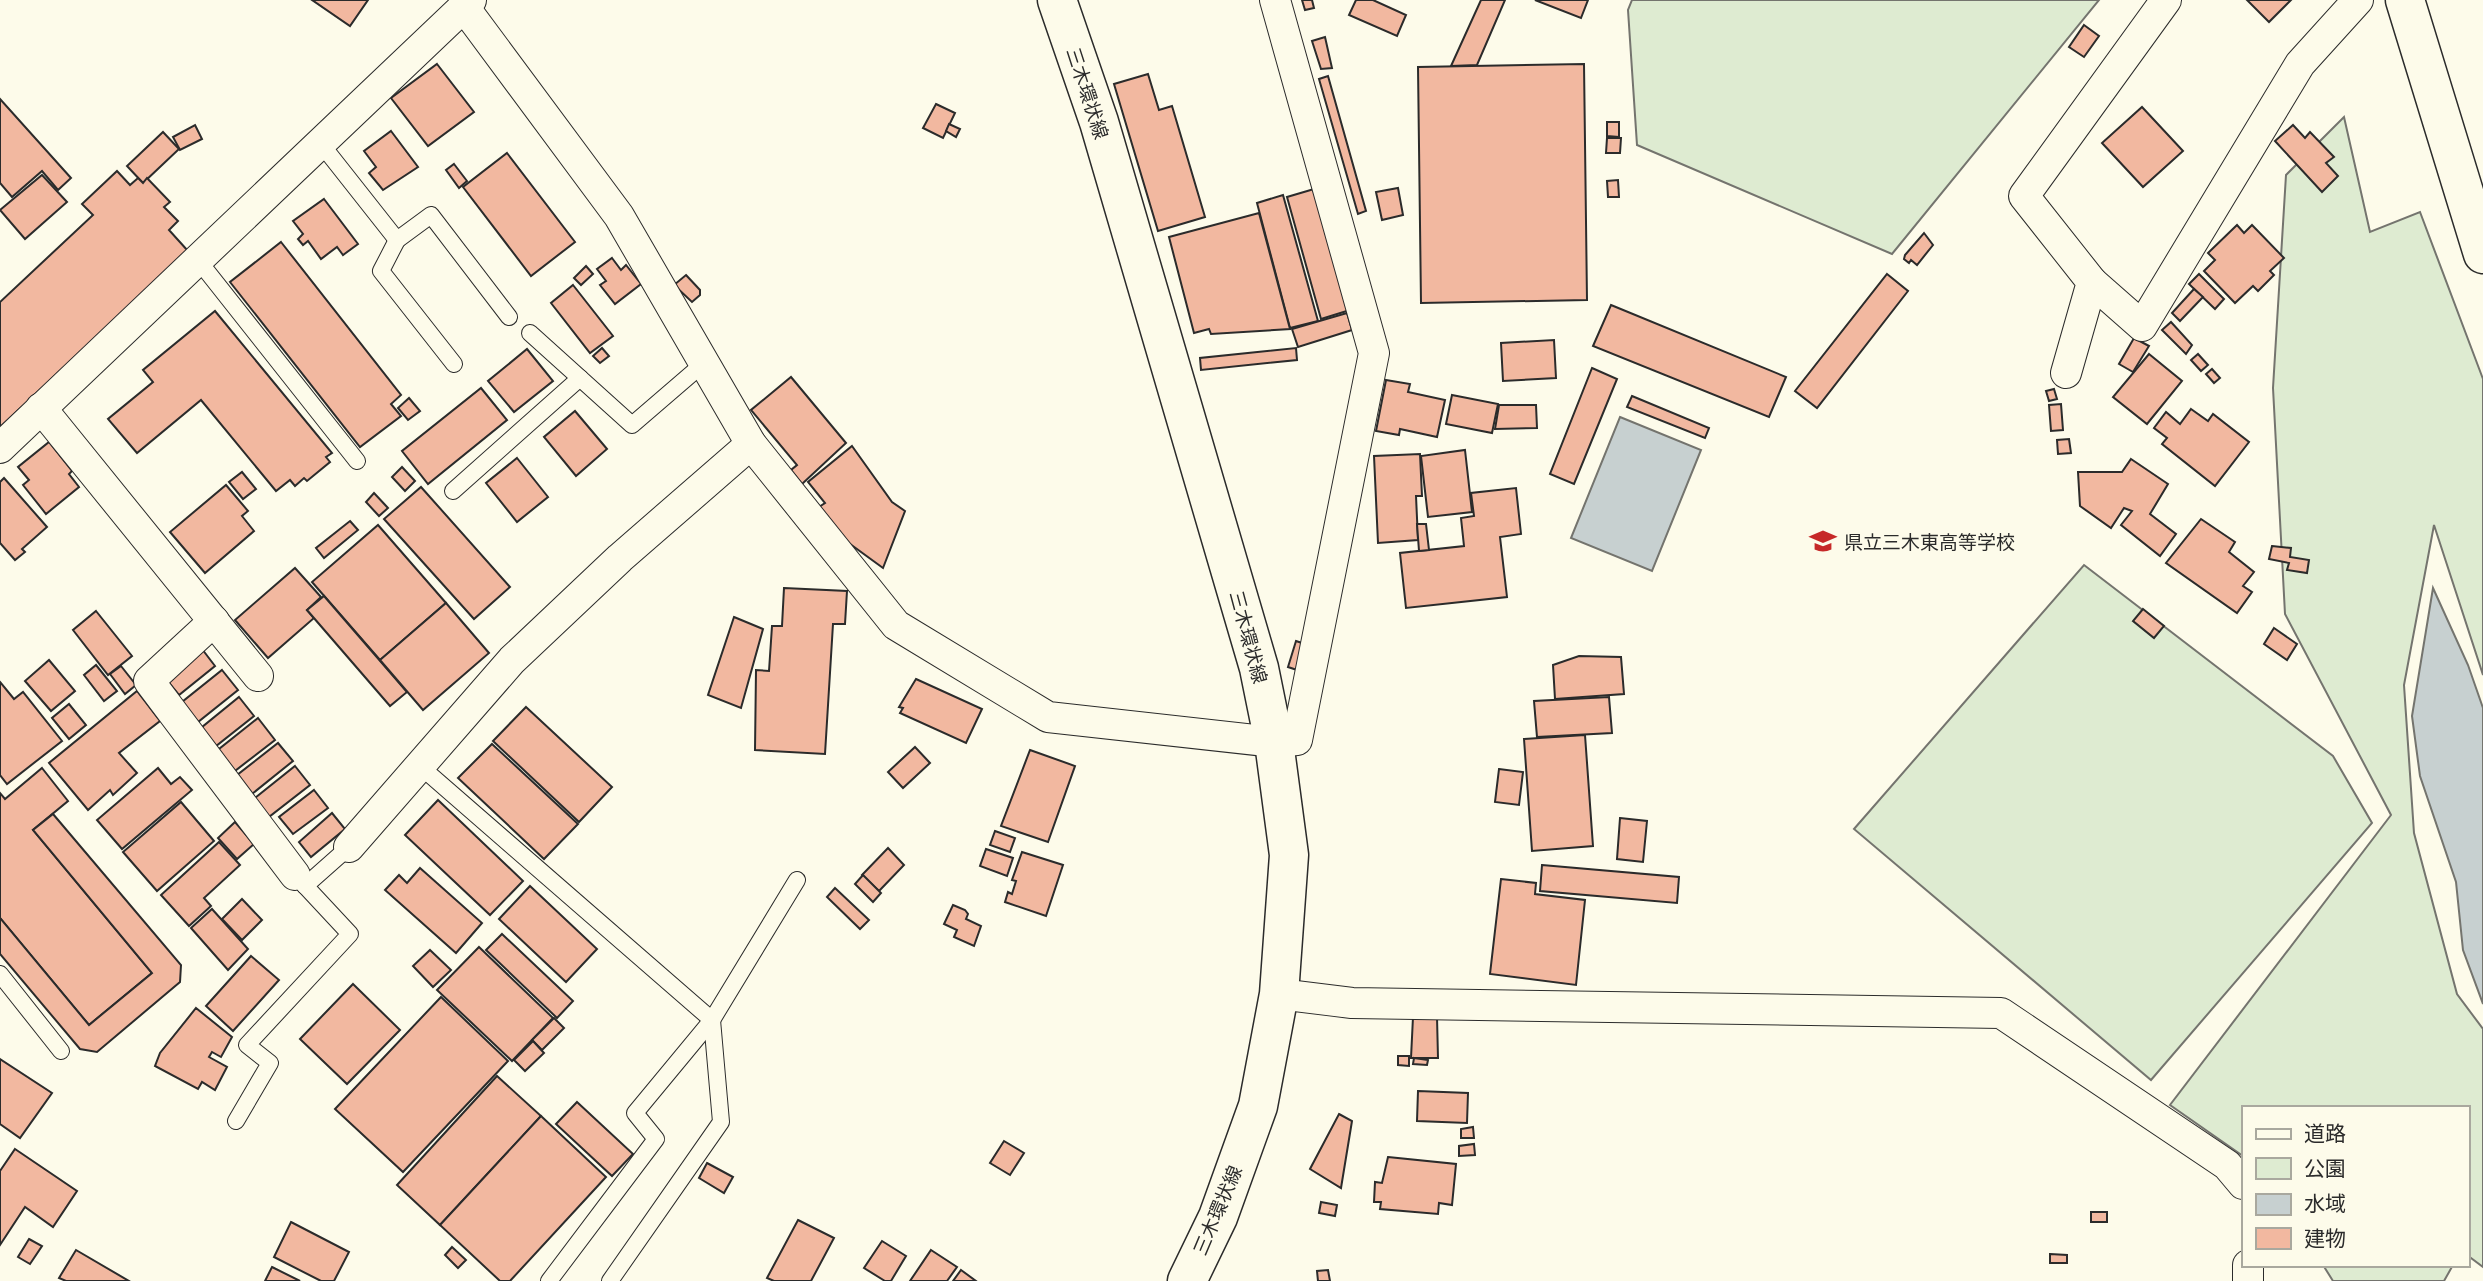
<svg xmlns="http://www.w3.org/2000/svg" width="2483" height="1281" font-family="Commissioner,'Noto Sans JP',sans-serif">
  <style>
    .green { fill: #deebd1; stroke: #74746e; stroke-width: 2 }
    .water { fill: #c7d0d0; stroke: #74746e; stroke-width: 2 }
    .building { fill: #f2b8a0; stroke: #2b2b2b; stroke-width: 2 }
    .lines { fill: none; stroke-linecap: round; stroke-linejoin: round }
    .lane-casing { stroke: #2b2b2b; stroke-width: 18 }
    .street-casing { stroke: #2b2b2b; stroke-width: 32 }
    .secondary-casing { stroke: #2b2b2b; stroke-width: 41 }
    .lane { stroke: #fdfbea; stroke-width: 16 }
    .street { stroke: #fdfbea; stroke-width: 30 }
    .secondary { stroke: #fdfbea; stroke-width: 38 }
    .labels { text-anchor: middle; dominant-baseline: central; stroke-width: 5; stroke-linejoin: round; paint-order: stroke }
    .street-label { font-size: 19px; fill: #2b2b2b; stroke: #fdfbea }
    .poi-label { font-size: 19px; fill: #2b2b2b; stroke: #fdfbea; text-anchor: start }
  </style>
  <rect width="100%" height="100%" fill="#fdfbea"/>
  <g class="green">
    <polygon points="1632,0 2099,0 1892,254 1637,145 1628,10"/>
    <polygon points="2344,117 2370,232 2420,212 2483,379 2483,675 2434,525 2404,685 2414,833 2457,994 2483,1029 2483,1267 2467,1255 2467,1108 2243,1108 2243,1156 2170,1105 2391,815 2285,614 2273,388 2286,175"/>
    <polygon points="2084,565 2333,756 2372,823 2151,1080 1854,829"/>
    <polygon points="2323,1265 2453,1265 2444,1281 2333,1281"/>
  </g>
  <g class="water">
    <polygon points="1620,417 1701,450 1652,571 1571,538"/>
    <polygon points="2433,588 2468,665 2483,708 2483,1004 2463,950 2456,882 2420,776 2412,716"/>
  </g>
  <g class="building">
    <polygon points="312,0 368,0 350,26"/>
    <polygon points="1302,0 1312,0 1314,8 1305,10"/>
    <polygon points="1356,0 1373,0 1406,15 1397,36 1349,15"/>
    <polygon points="1481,0 1505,0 1477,65 1451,66"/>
    <polygon points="1535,0 1588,0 1581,18"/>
    <polygon points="2247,0 2291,0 2269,22"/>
    <polygon points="2084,25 2099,36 2084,57 2069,47"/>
    <polygon points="1325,37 1332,68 1321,69 1312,41"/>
    <polygon points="437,64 474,112 428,146 391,98"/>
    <polygon points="1584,64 1587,300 1421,303 1418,67"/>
    <polygon points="1148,74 1159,110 1172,106 1205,217 1158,231 1114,84"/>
    <polygon points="1328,76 1366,211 1358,214 1319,79"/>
    <polygon points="0,99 71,178 58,190 42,171 12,197 0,183"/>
    <polygon points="936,104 955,113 943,138 923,128"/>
    <polygon points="2142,107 2183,151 2143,187 2102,143"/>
    <polygon points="1607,122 1619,122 1619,137 1607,136"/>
    <polygon points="949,124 960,129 956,137 946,131"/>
    <polygon points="195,125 202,139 180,150 173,137"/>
    <polygon points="2293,125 2305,138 2310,132 2334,157 2326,163 2338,176 2322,192 2275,141"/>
    <polygon points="391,131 418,167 383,190 369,173 376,167 364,151"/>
    <polygon points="163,132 179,149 143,183 127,166"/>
    <polygon points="1607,138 1621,138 1620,153 1606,153"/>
    <polygon points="507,153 575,242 531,276 463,187"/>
    <polygon points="454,164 467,181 459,188 446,170"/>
    <polygon points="117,171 130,185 138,178 143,183 147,178 170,202 164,207 178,221 169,230 188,251 0,427 0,302 93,215 82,204"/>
    <polygon points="42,175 67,202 25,239 0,210"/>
    <polygon points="1618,180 1619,197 1608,197 1607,181"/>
    <polygon points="1398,188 1403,215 1382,220 1376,192"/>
    <polygon points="1314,189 1350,310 1321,319 1287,197"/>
    <polygon points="1283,195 1318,321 1290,328 1257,203"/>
    <polygon points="324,199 358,244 343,255 337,247 321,259 308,241 303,245 298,239 303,234 293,221"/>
    <polygon points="1259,213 1290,329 1211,334 1209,329 1194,333 1169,237"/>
    <polygon points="2237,225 2244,233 2252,225 2284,258 2270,271 2274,275 2258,291 2253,286 2235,303 2204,271 2215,260 2208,253"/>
    <polygon points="1924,233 1933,245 1917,265 1911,260 1909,263 1904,259 1905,255"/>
    <polygon points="281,242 401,395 391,404 401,416 360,447 230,282"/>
    <polygon points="612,258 621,270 626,265 641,284 615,304 600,285 606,281 597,269"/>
    <polygon points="586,266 593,274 581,285 574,278"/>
    <polygon points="1887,274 1908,291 1817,408 1795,391"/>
    <polygon points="2199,274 2224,299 2215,309 2189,284"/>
    <polygon points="686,275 700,290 700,295 692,302 674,285"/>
    <polygon points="573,285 613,336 590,353 551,303"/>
    <polygon points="2194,289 2203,297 2180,321 2172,313"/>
    <polygon points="1611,305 1786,377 1769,417 1593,346"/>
    <polygon points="215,311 332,453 326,457 330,462 307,481 304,478 295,486 290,480 276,491 201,400 137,453 108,419 153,382 143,370"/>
    <polygon points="1347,313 1352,330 1298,347 1292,329"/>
    <polygon points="2171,322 2192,345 2186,354 2162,330"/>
    <polygon points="2134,338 2149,346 2133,372 2119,364"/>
    <polygon points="1554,340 1556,378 1503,381 1501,343"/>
    <polygon points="602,348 609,356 600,363 593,356"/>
    <polygon points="1296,348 1297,360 1201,370 1200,358"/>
    <polygon points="527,349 553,381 514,412 488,381"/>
    <polygon points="2149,354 2182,381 2147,424 2113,397"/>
    <polygon points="2198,354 2208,365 2201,371 2191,360"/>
    <polygon points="1592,368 1617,379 1574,484 1550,474"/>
    <polygon points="2212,369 2220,378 2214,383 2206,374"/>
    <polygon points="791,377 846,443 802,484 791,470 797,465 751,410"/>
    <polygon points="1386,380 1410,384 1408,392 1445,400 1437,437 1400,429 1399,435 1376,431"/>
    <polygon points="481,388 507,420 428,484 402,451"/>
    <polygon points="2054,389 2057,399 2049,401 2046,391"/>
    <polygon points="1452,395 1498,404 1492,433 1446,424"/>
    <polygon points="1632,396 1709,428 1705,438 1627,407"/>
    <polygon points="409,398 420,411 408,420 398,408"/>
    <polygon points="2061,404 2063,430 2051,431 2049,405"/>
    <polygon points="1499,405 1536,405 1537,428 1495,429"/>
    <polygon points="2191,409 2208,421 2213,414 2249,442 2215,486 2162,444 2167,438 2154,428 2166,412 2180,424"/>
    <polygon points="575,411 607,449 576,476 544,437"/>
    <polygon points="2069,439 2071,453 2058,454 2057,440"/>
    <polygon points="49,442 72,471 69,474 79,487 46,514 23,485 29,480 18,467"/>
    <polygon points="852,446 892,502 905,511 883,568 846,541 819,507 825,503 808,482"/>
    <polygon points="1465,450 1472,512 1428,517 1421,456"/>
    <polygon points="1420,454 1422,496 1416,496 1418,540 1378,543 1374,456"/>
    <polygon points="517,458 548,497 517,522 486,483"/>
    <polygon points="2131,459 2168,484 2150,514 2176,534 2160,556 2121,525 2132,511 2124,508 2111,528 2080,506 2078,472 2122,472"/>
    <polygon points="402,467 415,481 405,491 392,477"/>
    <polygon points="242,472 256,489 243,499 229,482"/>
    <polygon points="4,478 47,527 22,549 25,552 15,560 0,543 0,482"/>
    <polygon points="226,485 248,511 242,516 254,531 205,573 170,532"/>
    <polygon points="421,487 510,587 474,619 384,519"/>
    <polygon points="1516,488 1521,534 1500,537 1507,597 1406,608 1400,553 1464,546 1461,518 1474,516 1471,493"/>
    <polygon points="374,493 388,508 379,516 366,502"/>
    <polygon points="2201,519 2235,542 2229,552 2254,572 2243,586 2252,592 2237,613 2166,563"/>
    <polygon points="350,521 358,530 324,558 316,548"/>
    <polygon points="1417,524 1426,524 1429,550 1419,551"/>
    <polygon points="378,525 446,603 380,660 312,582"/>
    <polygon points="2272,546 2291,548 2290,557 2309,560 2307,573 2287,570 2289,563 2269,559"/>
    <polygon points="295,568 321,597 307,610 314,618 268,658 235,620"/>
    <polygon points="784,588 847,591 845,624 833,624 825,754 755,750 756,670 769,671 772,626 782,626"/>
    <polygon points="324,596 407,692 390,706 307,610"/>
    <polygon points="446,603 489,653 423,710 380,660"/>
    <polygon points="2143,609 2164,626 2154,638 2133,621"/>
    <polygon points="96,611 132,656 108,675 73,630"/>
    <polygon points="734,617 763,629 741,708 708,695"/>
    <polygon points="2274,628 2297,644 2287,660 2264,644"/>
    <polygon points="1296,641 1308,645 1300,671 1288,667"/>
    <polygon points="202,649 215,666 179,695 165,678"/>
    <polygon points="1579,656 1621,657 1624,694 1555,699 1553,665"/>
    <polygon points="49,660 75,691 51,711 25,681"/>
    <polygon points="96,665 117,691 104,701 84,675"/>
    <polygon points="121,666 136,685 125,694 110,674"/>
    <polygon points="222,670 238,690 198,722 182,702"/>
    <polygon points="916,679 982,709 966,743 900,713 903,708 899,707"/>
    <polygon points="0,682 14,699 23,692 62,741 7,784 0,775"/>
    <polygon points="137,691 160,721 119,753 137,773 113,795 110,790 88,810 49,763"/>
    <polygon points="239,697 254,716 211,750 196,732"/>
    <polygon points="1609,697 1612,733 1537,737 1534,701"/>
    <polygon points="69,704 86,725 69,739 52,718"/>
    <polygon points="526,707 612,787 579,822 493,741"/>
    <polygon points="258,718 275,740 231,774 214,753"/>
    <polygon points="1585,735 1593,846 1532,851 1524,739"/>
    <polygon points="278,743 293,761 247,798 232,779"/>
    <polygon points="492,744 578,824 544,859 458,778"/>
    <polygon points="915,747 930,763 903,788 888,772"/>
    <polygon points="1030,750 1075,766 1048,842 1001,826"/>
    <polygon points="295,766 310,785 265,820 250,802"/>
    <polygon points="42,768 68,801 33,830 152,973 89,1025 0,918 0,793 5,799"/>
    <polygon points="158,768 171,784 180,777 192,790 122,849 97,820"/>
    <polygon points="1499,769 1523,772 1519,805 1495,802"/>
    <polygon points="314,790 328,808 293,834 279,817"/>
    <polygon points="438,800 523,881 490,915 405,835"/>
    <polygon points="181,802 214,841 157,891 123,852"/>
    <polygon points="332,813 345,829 311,857 299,842"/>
    <polygon points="53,814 181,965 180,982 97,1052 80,1049 0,954 0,918 89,1025 152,973 33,830"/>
    <polygon points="1620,818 1647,821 1643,862 1617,859"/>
    <polygon points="235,822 254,844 237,859 218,838"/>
    <polygon points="995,831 1015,838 1010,852 990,845"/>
    <polygon points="219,842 240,865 204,898 211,906 189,926 161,895"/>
    <polygon points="888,848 904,865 879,891 862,875"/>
    <polygon points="986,849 1013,858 1007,876 980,866"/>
    <polygon points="1022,852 1063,865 1046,916 1005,902 1008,892 1012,894 1016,881 1012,880"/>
    <polygon points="1542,865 1679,877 1677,903 1540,891"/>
    <polygon points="420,868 482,923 456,953 385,890 399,875 407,883"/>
    <polygon points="863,875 881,893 873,902 855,884"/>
    <polygon points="1501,879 1536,883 1535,894 1585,900 1576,985 1490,974"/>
    <polygon points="530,886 597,949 566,982 499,919"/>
    <polygon points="835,888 869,920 860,929 827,897"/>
    <polygon points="242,899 262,920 242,940 222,919"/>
    <polygon points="953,905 965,910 968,914 966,919 981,926 974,946 954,937 957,930 944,924"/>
    <polygon points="212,909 248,949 228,970 191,928"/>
    <polygon points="502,934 573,1001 557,1018 486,950"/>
    <polygon points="479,947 553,1018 512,1061 437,990"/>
    <polygon points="430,950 451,970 433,987 413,966"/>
    <polygon points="251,956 279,980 233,1031 206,1006"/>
    <polygon points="353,984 400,1030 347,1084 300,1039"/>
    <polygon points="441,997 508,1061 403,1172 335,1109"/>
    <polygon points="196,1008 232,1037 221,1057 212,1052 209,1057 227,1067 215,1090 202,1082 198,1089 155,1066 160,1053"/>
    <polygon points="1413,1017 1437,1017 1438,1058 1411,1058"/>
    <polygon points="554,1018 564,1028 542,1050 532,1040"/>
    <polygon points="533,1041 544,1053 525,1071 514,1060"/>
    <polygon points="1398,1056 1409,1056 1409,1066 1398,1065"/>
    <polygon points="1414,1058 1428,1060 1427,1065 1413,1064"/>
    <polygon points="0,1059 52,1093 20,1138 0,1124"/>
    <polygon points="497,1076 541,1116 440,1225 397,1185"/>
    <polygon points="1418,1091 1468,1093 1467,1123 1417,1121"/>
    <polygon points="577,1102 633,1154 612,1176 556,1124"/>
    <polygon points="1339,1114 1352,1121 1341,1188 1310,1169"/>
    <polygon points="541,1116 606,1177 510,1281 500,1281 440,1225"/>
    <polygon points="1473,1127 1474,1138 1461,1138 1461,1129"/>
    <polygon points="1004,1141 1024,1153 1010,1175 990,1163"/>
    <polygon points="1474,1144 1475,1155 1459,1156 1459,1146"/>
    <polygon points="15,1149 77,1191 53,1227 25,1207 0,1245 0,1171"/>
    <polygon points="1388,1157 1456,1164 1452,1205 1439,1203 1438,1214 1380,1209 1381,1202 1374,1202 1375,1182 1382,1183"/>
    <polygon points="707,1163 733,1177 724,1193 699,1178"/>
    <polygon points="1321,1202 1337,1205 1335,1216 1319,1213"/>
    <rect x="2091" y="1212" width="16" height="10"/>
    <polygon points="798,1220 834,1238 811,1281 774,1281 767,1278"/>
    <polygon points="291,1222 349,1252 334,1281 321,1281 274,1257"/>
    <polygon points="29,1239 42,1246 30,1264 18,1257"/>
    <polygon points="882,1241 906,1256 891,1281 885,1281 864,1268"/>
    <polygon points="452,1247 466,1260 458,1268 445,1255"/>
    <polygon points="76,1250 129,1281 66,1281 59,1278"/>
    <polygon points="931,1250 957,1267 947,1281 910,1281"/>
    <polygon points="2050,1254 2067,1255 2067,1263 2050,1263"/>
    <polygon points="272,1267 300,1281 265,1281"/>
    <polygon points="961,1270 976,1281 953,1281"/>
    <polygon points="1328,1270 1330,1281 1318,1281 1317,1271"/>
  </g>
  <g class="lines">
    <g class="lane-casing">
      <g id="lane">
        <polyline points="322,145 397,240 431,215 509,317"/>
        <polyline points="397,240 381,271 454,364"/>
        <polyline points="198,260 357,461"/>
        <polyline points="530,333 632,425 704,363"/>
        <polyline points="453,491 580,378"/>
        <polyline points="420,766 712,1020 721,1122 610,1281"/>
        <polyline points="305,886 349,847"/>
        <polyline points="0,974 61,1051"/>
        <polyline points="236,1121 270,1063 247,1045 350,934 295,875"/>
        <polyline points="549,1281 656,1139 635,1113 712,1020 797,880"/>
      </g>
    </g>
    <g class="street-casing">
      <g id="street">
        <polyline points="464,7 619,216 751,444 896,625 1048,717 1274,742 1297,740 1374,353 1275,0"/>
        <polyline points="2092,282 2142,326 2300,64 2358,0"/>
        <polyline points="2066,373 2092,282 2024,196 2166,0"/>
        <polyline points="41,408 258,676"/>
        <polyline points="0,448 471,0"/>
        <polyline points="214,621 149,681 295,875"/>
        <polyline points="349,847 512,660 620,558 751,444"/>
        <polyline points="1279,994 1352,1003 2001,1013 2227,1165 2243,1184"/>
        <polyline points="2248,1265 2248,1281"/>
      </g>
    </g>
    <g class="secondary-casing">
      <g id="secondary">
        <polyline points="1057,0 1099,122 1259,668 1274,742 1289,855 1279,994 1258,1106 1218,1217 1187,1281"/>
        <polyline points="2405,0 2483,254"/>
      </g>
    </g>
    <use href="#lane" class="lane"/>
    <use href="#street" class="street"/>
    <use href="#secondary" class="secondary"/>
  </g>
  <defs>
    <g id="school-bare" transform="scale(2.1)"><path d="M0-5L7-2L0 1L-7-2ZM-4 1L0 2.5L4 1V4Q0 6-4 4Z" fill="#c62828" stroke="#fdfbea" stroke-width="2.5" paint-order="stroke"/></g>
  </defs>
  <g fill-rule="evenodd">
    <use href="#school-bare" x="1823" y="541"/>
  </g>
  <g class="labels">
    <g class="street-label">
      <text transform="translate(1088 93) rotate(72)">三木環状線</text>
      <text transform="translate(1249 637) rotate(75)">三木環状線</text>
      <text transform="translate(1217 1210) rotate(-67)">三木環状線</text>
    </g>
    <g class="poi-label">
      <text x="1844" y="541">県立三木東高等学校</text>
    </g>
  </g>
  <rect x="2242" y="1106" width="228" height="161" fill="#fdfbea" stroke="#a9a89e" stroke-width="2"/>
  <rect x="2256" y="1129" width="35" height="10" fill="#fdfbea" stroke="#a9a89e" stroke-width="2"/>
  <text x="2304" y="1141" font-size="21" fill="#2b2b2b">道路</text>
  <rect x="2256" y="1158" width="35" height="21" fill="#deebd1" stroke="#a9a89e" stroke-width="2"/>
  <text x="2304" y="1176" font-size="21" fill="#2b2b2b">公園</text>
  <rect x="2256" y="1194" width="35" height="21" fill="#c7d0d0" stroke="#a9a89e" stroke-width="2"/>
  <text x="2304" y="1211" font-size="21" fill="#2b2b2b">水域</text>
  <rect x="2256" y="1228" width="35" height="21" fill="#f2b8a0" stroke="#a9a89e" stroke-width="2"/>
  <text x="2304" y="1246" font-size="21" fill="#2b2b2b">建物</text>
</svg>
